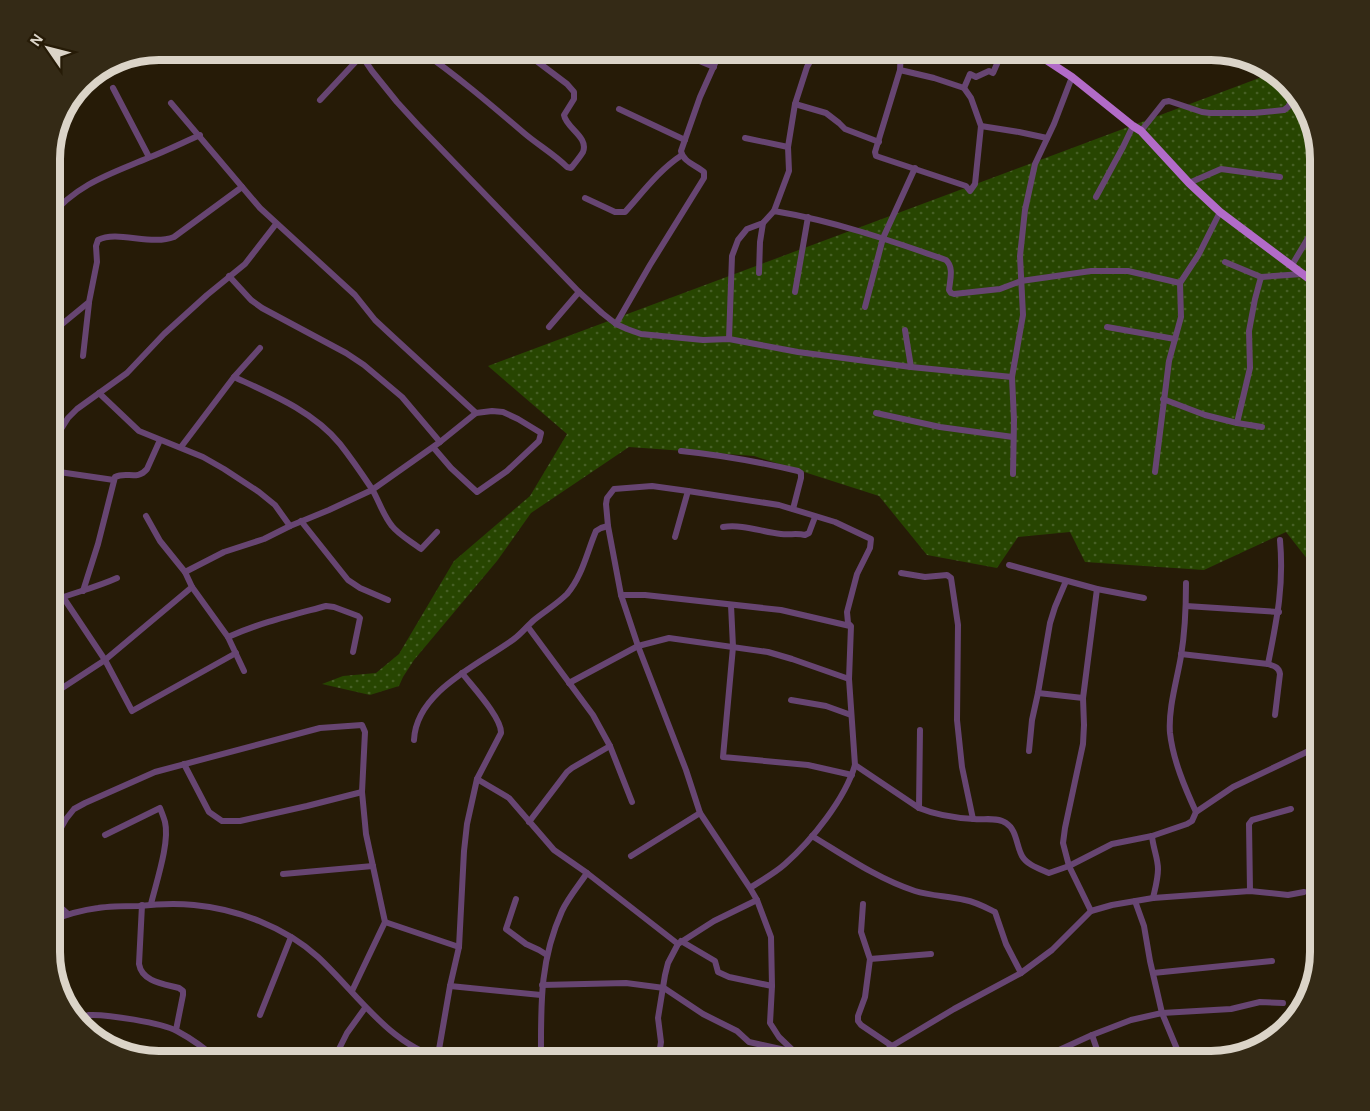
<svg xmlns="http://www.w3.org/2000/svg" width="1370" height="1111" font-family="'Alegreya Sans',sans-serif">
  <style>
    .grass { fill: url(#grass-dots) }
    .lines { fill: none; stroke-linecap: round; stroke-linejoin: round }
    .minor { stroke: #674572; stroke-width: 6 }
    .major { stroke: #b26bc8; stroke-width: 8 }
    .rim { fill: none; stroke: #dbd4c8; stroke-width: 8 }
  </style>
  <defs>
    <pattern id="grass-dots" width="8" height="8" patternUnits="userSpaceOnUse" patternTransform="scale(1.5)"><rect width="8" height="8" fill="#274501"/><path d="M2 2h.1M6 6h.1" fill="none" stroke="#465f25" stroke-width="1.8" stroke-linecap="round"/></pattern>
  </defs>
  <rect width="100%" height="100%" fill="#261b07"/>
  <polygon class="grass" points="1273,73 1283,76 1309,111 1320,159 1320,640 1312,565 1286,532 1204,570 1085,562 1070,532 1018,537 997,568 927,555 879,496 754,456 629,447 531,513 497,561 414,660 403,677 399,686 370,695 322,684 343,676 376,673 399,654 454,561 530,496 567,434 488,366"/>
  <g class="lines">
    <g class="minor">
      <polyline points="358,50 372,71 397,102 418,125 579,292 602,313 616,324 627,329 641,334 703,340 729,339 798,352 911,367 1012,377"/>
      <path d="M420,50c36,25 70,54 104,83 14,12 30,21 43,34l4,1c4,-5 9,-11 12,-16 6,-15 -17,-24 -19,-37l10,-16v-7l-7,-8 -45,-34"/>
      <polyline points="602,50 608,55"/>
      <polyline points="673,50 714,67"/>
      <polyline points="900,70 934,78 964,88 971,98 981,126 975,184 970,191 966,186 876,156 875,152 900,70 901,50"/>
      <polyline points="113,88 149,157"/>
      <polyline points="964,88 970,74 976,77 989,71 993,73 1003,50"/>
      <polyline points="320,100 362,55"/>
      <polyline points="171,103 260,208 355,295 375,320 390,334 476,413"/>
      <polyline points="795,104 826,113 839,123 845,129 879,142"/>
      <polyline points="619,109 685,140"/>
      <polyline points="981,126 1019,132 1047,138"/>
      <polyline points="1141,131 1164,102 1169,101 1202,112 1210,113 1254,113 1284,110 1288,107 1296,93"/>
      <polyline points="745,138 788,147"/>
      <polyline points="1189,183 1221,169 1280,177"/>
      <polyline points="1096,197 1123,147 1133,126"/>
      <path d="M585,198l30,14h10c18,-20 34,-42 57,-57"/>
      <polyline points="774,211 789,171 788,147 795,104 807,67 816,50"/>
      <path d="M50,217c27,-33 60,-43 98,-59 18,-7 34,-15 52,-23"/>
      <polyline points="1225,262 1261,277 1302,274"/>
      <polyline points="1292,265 1320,218"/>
      <polyline points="759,273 760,242 763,223"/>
      <polyline points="229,276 251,300 262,308 346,353 364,365 402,397 440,442"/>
      <polyline points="1180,283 1199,254 1220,212"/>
      <polyline points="795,292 808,217"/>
      <polyline points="865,307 883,238 915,168"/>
      <path d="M616,324l34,-59 54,-87v-6c-8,-7 -21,-10 -23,-21l19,-54 21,-47"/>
      <polyline points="549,327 579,292"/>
      <polyline points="1107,327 1175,339"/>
      <polyline points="905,330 911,367"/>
      <path d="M50,334l39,-32 8,-40 -1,-16 2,-6c19,-10 53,6 76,-3l68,-50"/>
      <path d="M729,339l3,-83 6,-16 9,-11 16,-6 11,-12c60,10 115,29 172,49 8,7 4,20 3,30l2,3 3,1 46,-5 21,-8 70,-10h37l52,12 1,34 -12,44 -14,111"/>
      <polyline points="83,356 89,303"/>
      <polyline points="50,375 56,376"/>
      <path d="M234,377c37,17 79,34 106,67 11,14 22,30 32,45 7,12 11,26 20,37 7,9 20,16 29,23l16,-17"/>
      <polyline points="99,393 139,431 203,457 224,469 259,492 275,505 290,526"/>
      <polyline points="1163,399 1205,415 1237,423 1262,427"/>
      <polyline points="1320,405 1313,406 1316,327 1320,295"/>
      <polyline points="876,413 940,427 1013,437"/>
      <polyline points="1237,423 1250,368 1249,331 1255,299 1261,277"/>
      <polyline points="50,433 58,434 68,418 77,409 127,373 164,334 207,295 245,264 276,224"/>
      <polyline points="181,447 234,377 260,348"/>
      <path d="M681,451c40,4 78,11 117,20l3,2v5l-8,31"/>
      <polyline points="59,472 114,480"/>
      <polyline points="1013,474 1014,420 1012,377 1023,315 1020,256 1025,210 1035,164 1054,124 1072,77"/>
      <polyline points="146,516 160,541 185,572"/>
      <polyline points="301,521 348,580 360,588 388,600"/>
      <path d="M723,527c20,-3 39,5 58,7 9,1 16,-1 24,1l4,-2 6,-16"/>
      <polyline points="675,537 688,491"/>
      <polyline points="1009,565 1097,589 1144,598"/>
      <polyline points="901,573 925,577 947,575 951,578 958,625 957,720 962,767 973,819"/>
      <path d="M1186,583c0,24 -1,49 -5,73 -4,24 -13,53 -11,77 3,27 15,55 26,79"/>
      <polyline points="192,587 228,637 244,671"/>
      <path d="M83,591l15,-47 17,-67c12,-6 22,4 32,-8l13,-29"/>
      <polyline points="621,595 645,595 781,610 850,626"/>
      <polyline points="63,597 105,660 132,711 236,653"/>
      <path d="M50,602c22,-9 45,-14 67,-24"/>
      <polyline points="731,605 733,647 723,757 808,765 852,775"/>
      <polyline points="1186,606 1279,612"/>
      <polyline points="528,627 593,715 610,746 632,802"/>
      <path d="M228,637c31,-14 65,-22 98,-31l8,1 24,9 2,2 -7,34"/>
      <path d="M1181,654l87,10c6,2 11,3 12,10l-5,41"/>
      <path d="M1268,664c9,-45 16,-78 12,-124"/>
      <polyline points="569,683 638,646 669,638 768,652 792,659 849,679"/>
      <polyline points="1038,693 1083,698"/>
      <polyline points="50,696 105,660 192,587 185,572 224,552 264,539 290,526 329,510 372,490 440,442 476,413 492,411 503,412 518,419 541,433 539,441 507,471 477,492 451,468 433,447"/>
      <polyline points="791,700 826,706 851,715"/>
      <path d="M414,740c2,-49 66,-76 100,-101 8,-6 13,-13 20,-19 11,-9 23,-16 33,-26 15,-17 20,-42 29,-63l5,-3 7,-2"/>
      <polyline points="1029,751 1032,720 1038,693 1050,623 1055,607 1066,581"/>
      <polyline points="184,764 209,812 222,821 240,821 307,806 362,792"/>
      <path d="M855,765l64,43c17,7 37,10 55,11 10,1 24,-2 32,4 11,7 10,22 16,33 5,9 18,13 27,17l20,-7 43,-22 40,-8 35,-12 5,-3 4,-9 37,-25 82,-39"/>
      <polyline points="477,779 509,798 554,850 587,873 678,944"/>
      <polyline points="919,808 920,730"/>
      <polyline points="529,822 567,772 572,768 610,746"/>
      <path d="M105,835l55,-27c2,5 4,10 5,14 5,20 -9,61 -14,82"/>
      <path d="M812,836c33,20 66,43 103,55 16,5 34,5 50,9 11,2 20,7 30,12l11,32 15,29"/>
      <path d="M1152,836c1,12 6,22 6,33 0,10 -3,20 -5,29"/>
      <polyline points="50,847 66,819 74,809 85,803 155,772 320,728 362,725 365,732 362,792 366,834 385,922 352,991"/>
      <polyline points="631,856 700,813"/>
      <polyline points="283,874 373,866"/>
      <path d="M750,888c12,-8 25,-15 35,-24 27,-24 60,-65 70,-99l-6,-86 2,-53 -3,-3 -1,-11 10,-38 13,-26 1,-9 -36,-17 -56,-17 -91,-14 -36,-5 -38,3 -7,9 -1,6 2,22 13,69 17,51 48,124 14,43 50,75 7,12 14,37 1,49 -2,37 9,14 25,24"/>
      <polyline points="50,891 59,906 68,914"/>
      <polyline points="1250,891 1249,824 1252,820 1291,809"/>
      <polyline points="516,899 506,929 526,944 539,950 547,955"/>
      <polyline points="1135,901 1144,926 1150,961 1162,1013 1182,1061"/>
      <polyline points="863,904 861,932 870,959 865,997 858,1016 858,1021 861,1025 892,1046"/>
      <path d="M142,905l-3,59c3,18 25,20 40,24l4,3v4l-7,35"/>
      <polyline points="1091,911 1069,866 1063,843 1065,828 1083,744 1084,725 1083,698 1097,589"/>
      <path d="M50,921c15,-6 32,-11 48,-13 13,-2 27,-2 41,-2 18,-2 36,-3 55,-1 43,4 91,22 124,52 41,38 74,93 133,104"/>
      <polyline points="385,922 459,947"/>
      <polyline points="681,941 715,961 718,972 729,977 772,986"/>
      <polyline points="870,959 931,954"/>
      <polyline points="1153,973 1272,961"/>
      <polyline points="542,985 626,983 664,988 703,1014 737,1031 749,1042 794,1052"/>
      <polyline points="450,986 541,995"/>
      <polyline points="260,1015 291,937"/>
      <path d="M76,1020c4,-2 9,-4 13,-5 18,-1 73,8 88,16 15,8 30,19 42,30"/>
      <polyline points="1092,1035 1101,1061"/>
      <polyline points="333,1061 347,1033 365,1008"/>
      <path d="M437,1061l13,-75 9,-39 5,-96 3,-27 10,-45 24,-46c1,-15 -29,-47 -39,-60"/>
      <path d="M541,1061c0,-54 -2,-99 21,-150 6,-13 17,-26 25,-38"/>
      <polyline points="658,1061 661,1042 658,1018 665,975 668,963 678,944 714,921 757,900"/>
      <polyline points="873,1061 892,1046 954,1009 1021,973 1052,950 1091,911 1112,905 1153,898 1250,891 1288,895 1304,892"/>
      <polyline points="1035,1061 1092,1035 1131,1020 1162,1013 1231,1009 1260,1002 1283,1003"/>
    </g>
    <polyline class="major" points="1031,50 1072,77 1133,126 1141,131 1189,183 1220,212 1320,287"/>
  </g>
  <path d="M0 0H1370V1111H0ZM159 60H1211A99 99 0 0 1 1310 159V952A99 99 0 0 1 1211 1051H159A99 99 0 0 1 60 952V159A99 99 0 0 1 159 60Z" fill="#342a16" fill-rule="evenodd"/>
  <path class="rim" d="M159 60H1211A99 99 0 0 1 1310 159V952A99 99 0 0 1 1211 1051H159A99 99 0 0 1 60 952V159A99 99 0 0 1 159 60Z"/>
  <g transform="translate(48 48) rotate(305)" stroke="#261b07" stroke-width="4.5" paint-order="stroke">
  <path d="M0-4.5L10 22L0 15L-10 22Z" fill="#dbd4c8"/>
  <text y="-9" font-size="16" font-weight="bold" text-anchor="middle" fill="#dbd4c8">N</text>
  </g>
</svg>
